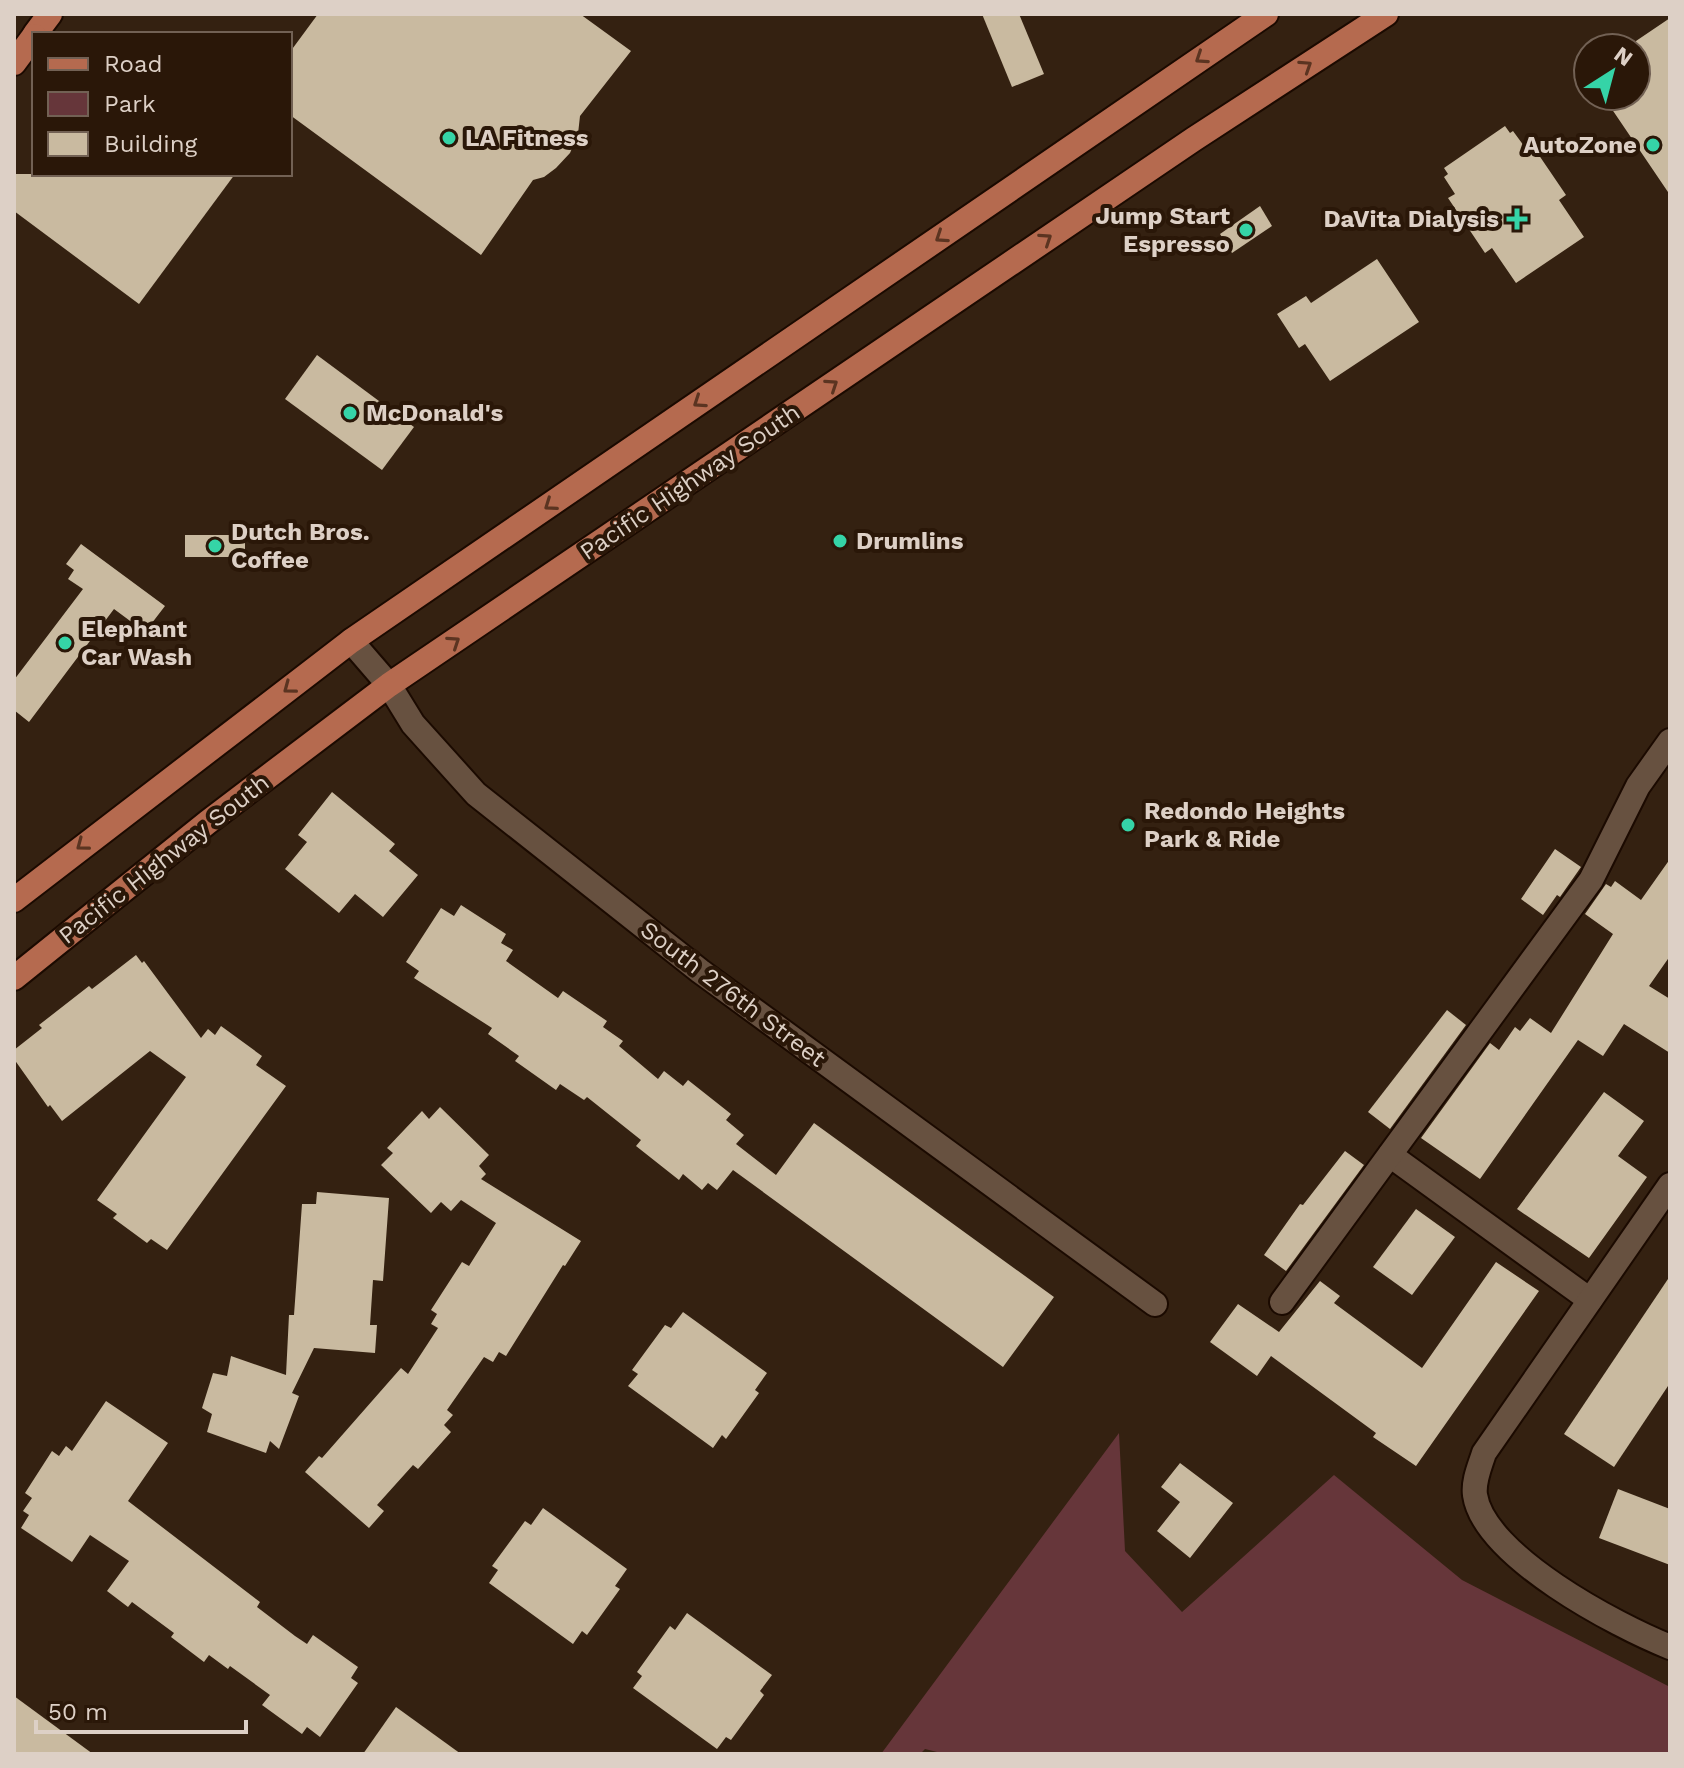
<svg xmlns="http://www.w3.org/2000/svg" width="1684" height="1768" font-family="'Work Sans',sans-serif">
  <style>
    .green { fill: #66363a }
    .building { fill: #c9baa0 }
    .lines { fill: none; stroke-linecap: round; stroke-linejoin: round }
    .minor-casing { stroke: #1b0a00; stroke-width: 28 }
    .major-casing { stroke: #1b0a00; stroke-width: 28 }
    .minor { stroke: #675140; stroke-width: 24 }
    .major { stroke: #b56a4f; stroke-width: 24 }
    .oneway { stroke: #5b3421 }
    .poi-dot { fill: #35d4a7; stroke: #2a1708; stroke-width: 3 }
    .labels { text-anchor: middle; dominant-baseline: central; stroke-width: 8; stroke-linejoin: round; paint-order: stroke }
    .poi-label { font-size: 24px; font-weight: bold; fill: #ddd0c6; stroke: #2a1708; text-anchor: start }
    .street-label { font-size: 24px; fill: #ddd0c6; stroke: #2a1708 }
  </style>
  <rect width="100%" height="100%" fill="#342111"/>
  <polygon class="green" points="1119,1433 1125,1551 1182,1612 1334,1475 1462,1580 1670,1687 1670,1754 945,1754 925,1749 920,1754 881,1754"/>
  <g class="building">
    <polygon points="318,14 580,14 631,51 580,116 578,134 570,153 556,168 544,177 533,180 481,255 290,115 290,52"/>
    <polygon points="982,14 1019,14 1044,74 1012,87"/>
    <polygon points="1670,18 1670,195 1603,96 1636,96 1636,41"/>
    <polygon points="1505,126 1510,133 1513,131 1524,146 1530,142 1566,195 1559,200 1584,237 1516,283 1492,248 1485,253 1448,198 1455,194 1444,177 1448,174 1444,168"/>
    <polygon points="14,174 235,174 139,304 14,211"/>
    <polygon points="1260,206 1272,226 1232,253 1220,234"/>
    <polygon points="1377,259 1419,322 1330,381 1305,344 1299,348 1277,314 1306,296 1311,303"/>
    <polygon points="317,355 414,427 382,470 285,399"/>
    <rect x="185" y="535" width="60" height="22"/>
    <polygon points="81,544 165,606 145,632 114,609 29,722 14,710 14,680 83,589 68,579 74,570 66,564"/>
    <polygon points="332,792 395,844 389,851 418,875 383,917 355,894 339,913 285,869 307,842 298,835"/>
    <polygon points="1555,849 1581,867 1560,897 1557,895 1543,915 1521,899"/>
    <polygon points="1670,859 1670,956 1649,986 1670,999 1670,1053 1624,1024 1603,1056 1578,1040 1480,1179 1421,1138 1490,1043 1499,1050 1515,1027 1520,1031 1530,1018 1551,1033 1613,934 1585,914 1606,884 1611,887 1615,881 1641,900"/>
    <polygon points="461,905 506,934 501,943 513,950 506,961 558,998 563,991 607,1021 603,1027 623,1041 619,1046 658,1079 664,1071 683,1086 688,1080 731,1114 726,1120 744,1135 736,1144 776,1175 814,1123 1054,1297 1003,1367 733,1170 717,1190 708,1183 702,1190 683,1174 679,1180 636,1146 641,1140 587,1097 584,1100 560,1084 556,1090 515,1061 519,1056 488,1034 492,1028 414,978 419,971 406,962 441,908 454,916"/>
    <polygon points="136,955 142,963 144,961 201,1038 208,1029 215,1035 221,1026 262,1056 256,1065 286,1086 167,1250 151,1239 147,1243 113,1218 117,1214 97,1200 186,1077 150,1051 62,1121 50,1105 48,1107 14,1059 14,1050 42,1028 39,1025 89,986 92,989"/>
    <polygon points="1447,1010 1466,1025 1390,1129 1368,1112"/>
    <polygon points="1604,1092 1644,1121 1618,1156 1647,1177 1589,1258 1517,1209"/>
    <polygon points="440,1107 489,1155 479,1166 486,1174 481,1179 581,1241 565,1266 563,1265 506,1356 499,1352 493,1362 484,1357 447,1410 453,1415 444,1425 451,1432 418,1469 413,1465 377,1505 384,1511 369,1528 305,1472 319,1456 322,1458 401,1368 408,1374 438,1328 431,1324 437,1314 431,1310 462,1262 469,1266 496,1223 461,1200 451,1211 441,1202 431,1213 381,1165 393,1153 387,1148 422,1111 429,1119"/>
    <polygon points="1345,1151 1364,1165 1286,1271 1264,1255 1300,1204 1303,1205"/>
    <polygon points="317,1192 389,1198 383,1281 373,1280 370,1325 377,1325 375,1353 314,1348 292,1393 299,1396 279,1449 270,1441 266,1453 207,1432 212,1414 202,1408 213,1373 227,1376 231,1356 286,1375 289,1315 294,1315 302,1204 316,1204"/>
    <polygon points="1416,1209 1455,1237 1412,1295 1373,1267"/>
    <polygon points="1496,1262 1539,1291 1416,1466 1373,1437 1376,1433 1271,1356 1257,1376 1210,1342 1238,1304 1279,1332 1320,1281 1340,1296 1334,1303 1422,1368"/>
    <polygon points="1670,1276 1670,1383 1614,1467 1564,1434"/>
    <polygon points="683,1312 767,1373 755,1390 759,1393 726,1439 722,1435 713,1448 628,1386 638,1374 632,1370 665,1325 671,1328"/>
    <polygon points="106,1401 168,1443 128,1501 260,1602 257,1607 295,1636 307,1644 313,1635 358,1667 351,1678 358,1683 320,1737 307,1727 302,1734 262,1705 270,1695 230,1666 228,1669 209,1655 204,1662 171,1637 174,1633 132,1602 128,1607 107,1591 129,1561 90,1535 72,1562 21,1528 29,1515 23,1511 32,1498 25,1493 52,1451 59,1456 66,1446 72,1451"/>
    <polygon points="1180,1463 1233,1503 1190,1558 1157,1531 1180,1502 1161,1487"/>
    <polygon points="1618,1489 1670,1509 1670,1565 1599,1538"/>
    <polygon points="543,1508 627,1569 615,1586 620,1589 587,1635 582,1631 573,1644 489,1583 498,1570 492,1566 525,1521 531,1525"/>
    <polygon points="687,1613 772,1675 760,1691 764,1695 731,1740 726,1737 717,1749 633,1688 642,1676 637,1672 670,1626 675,1630"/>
    <polygon points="14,1696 93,1754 14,1754"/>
    <polygon points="396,1707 461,1754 363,1754"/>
  </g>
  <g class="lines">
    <g class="minor-casing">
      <g id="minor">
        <polyline points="351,641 389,685 413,724 476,794 700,971 1155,1304"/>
        <polyline points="1390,1155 1590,1300"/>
        <path d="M1670,1185l-186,268c-4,13 -11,28 -9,42 9,61 142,131 195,152"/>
        <polyline points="1282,1302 1591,880 1638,786 1670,741"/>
      </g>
    </g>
    <g class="major-casing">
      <g id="major">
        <polyline points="35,34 50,14"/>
        <polyline points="14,63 34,36"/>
        <polyline points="14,900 351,641 1266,14"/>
        <polyline points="14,978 208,822 389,685 1194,139 1386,14"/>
      </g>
    </g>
    <use href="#minor" class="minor"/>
    <use href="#major" class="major"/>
  </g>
  <defs><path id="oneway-chevron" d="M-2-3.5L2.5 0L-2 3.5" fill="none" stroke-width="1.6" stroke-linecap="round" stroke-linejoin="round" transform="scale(2)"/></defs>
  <g class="oneway">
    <use href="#oneway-chevron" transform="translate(1201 58) rotate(146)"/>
    <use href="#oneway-chevron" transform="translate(1306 66) rotate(-33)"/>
    <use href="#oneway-chevron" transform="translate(941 237) rotate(146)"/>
    <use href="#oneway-chevron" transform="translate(1046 239) rotate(-34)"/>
    <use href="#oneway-chevron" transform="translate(832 385) rotate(-34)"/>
    <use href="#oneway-chevron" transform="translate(699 402) rotate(146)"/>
    <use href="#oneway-chevron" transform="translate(550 505) rotate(145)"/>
    <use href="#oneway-chevron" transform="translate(454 642) rotate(-34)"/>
    <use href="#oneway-chevron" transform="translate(289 688) rotate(143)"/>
    <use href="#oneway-chevron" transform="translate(82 845) rotate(143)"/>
  </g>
  <g class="poi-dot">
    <circle cx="449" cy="138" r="8"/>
    <circle cx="1653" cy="145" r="8"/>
    <path d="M1513 207h8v8h8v8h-8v8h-8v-8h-8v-8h8z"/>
    <circle cx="1246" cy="230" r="8"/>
    <circle cx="350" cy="413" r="8"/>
    <circle cx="840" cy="541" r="8"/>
    <circle cx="215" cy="546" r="8"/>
    <circle cx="65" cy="643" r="8"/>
    <circle cx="1128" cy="825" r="8"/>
  </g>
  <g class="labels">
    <g class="poi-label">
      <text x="465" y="138">LA Fitness</text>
      <text x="1637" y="145" text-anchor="end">AutoZone</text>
      <text x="1230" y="216" text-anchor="end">Jump Start<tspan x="1230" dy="28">Espresso</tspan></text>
      <text x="1499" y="219" text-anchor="end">DaVita Dialysis</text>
      <text x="366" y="413">McDonald's</text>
      <text x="231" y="532">Dutch Bros.<tspan x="231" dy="28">Coffee</tspan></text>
      <text x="856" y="541">Drumlins</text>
      <text x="81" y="629">Elephant<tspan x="81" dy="28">Car Wash</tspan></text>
      <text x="1144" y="811">Redondo Heights<tspan x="1144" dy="28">Park &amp; Ride</tspan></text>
    </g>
    <g class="street-label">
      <text transform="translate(690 482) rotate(-34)">Pacific Highway South</text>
      <text transform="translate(164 859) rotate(-38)">Pacific Highway South</text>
      <text transform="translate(733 994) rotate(37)">South 276th Street</text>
    </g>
  </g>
  <rect width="1684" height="1768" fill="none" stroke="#ddd0c6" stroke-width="32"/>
  <rect x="32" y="32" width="260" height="144" fill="#2a1708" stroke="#726154" stroke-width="2"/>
  <rect x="48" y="58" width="40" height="12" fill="#b56a4f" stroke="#726154" stroke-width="2"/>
  <text x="104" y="72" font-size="24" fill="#ddd0c6">Road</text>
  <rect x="48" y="92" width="40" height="24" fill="#66363a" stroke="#726154" stroke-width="2"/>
  <text x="104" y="112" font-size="24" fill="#ddd0c6">Park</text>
  <rect x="48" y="132" width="40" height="24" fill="#c9baa0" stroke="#726154" stroke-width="2"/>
  <text x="104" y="152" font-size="24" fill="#ddd0c6">Building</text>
  <g transform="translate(1612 72) rotate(36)"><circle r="38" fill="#2a1708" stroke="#726154" stroke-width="2"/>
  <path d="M0-6L14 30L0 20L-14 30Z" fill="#35d4a7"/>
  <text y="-12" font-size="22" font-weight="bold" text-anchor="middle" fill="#ddd0c6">N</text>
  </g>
  <path d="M36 1720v12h210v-12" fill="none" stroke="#ddd0c6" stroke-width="4"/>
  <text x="48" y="1720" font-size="24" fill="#ddd0c6" stroke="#2a1708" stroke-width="6" paint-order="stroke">50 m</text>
</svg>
